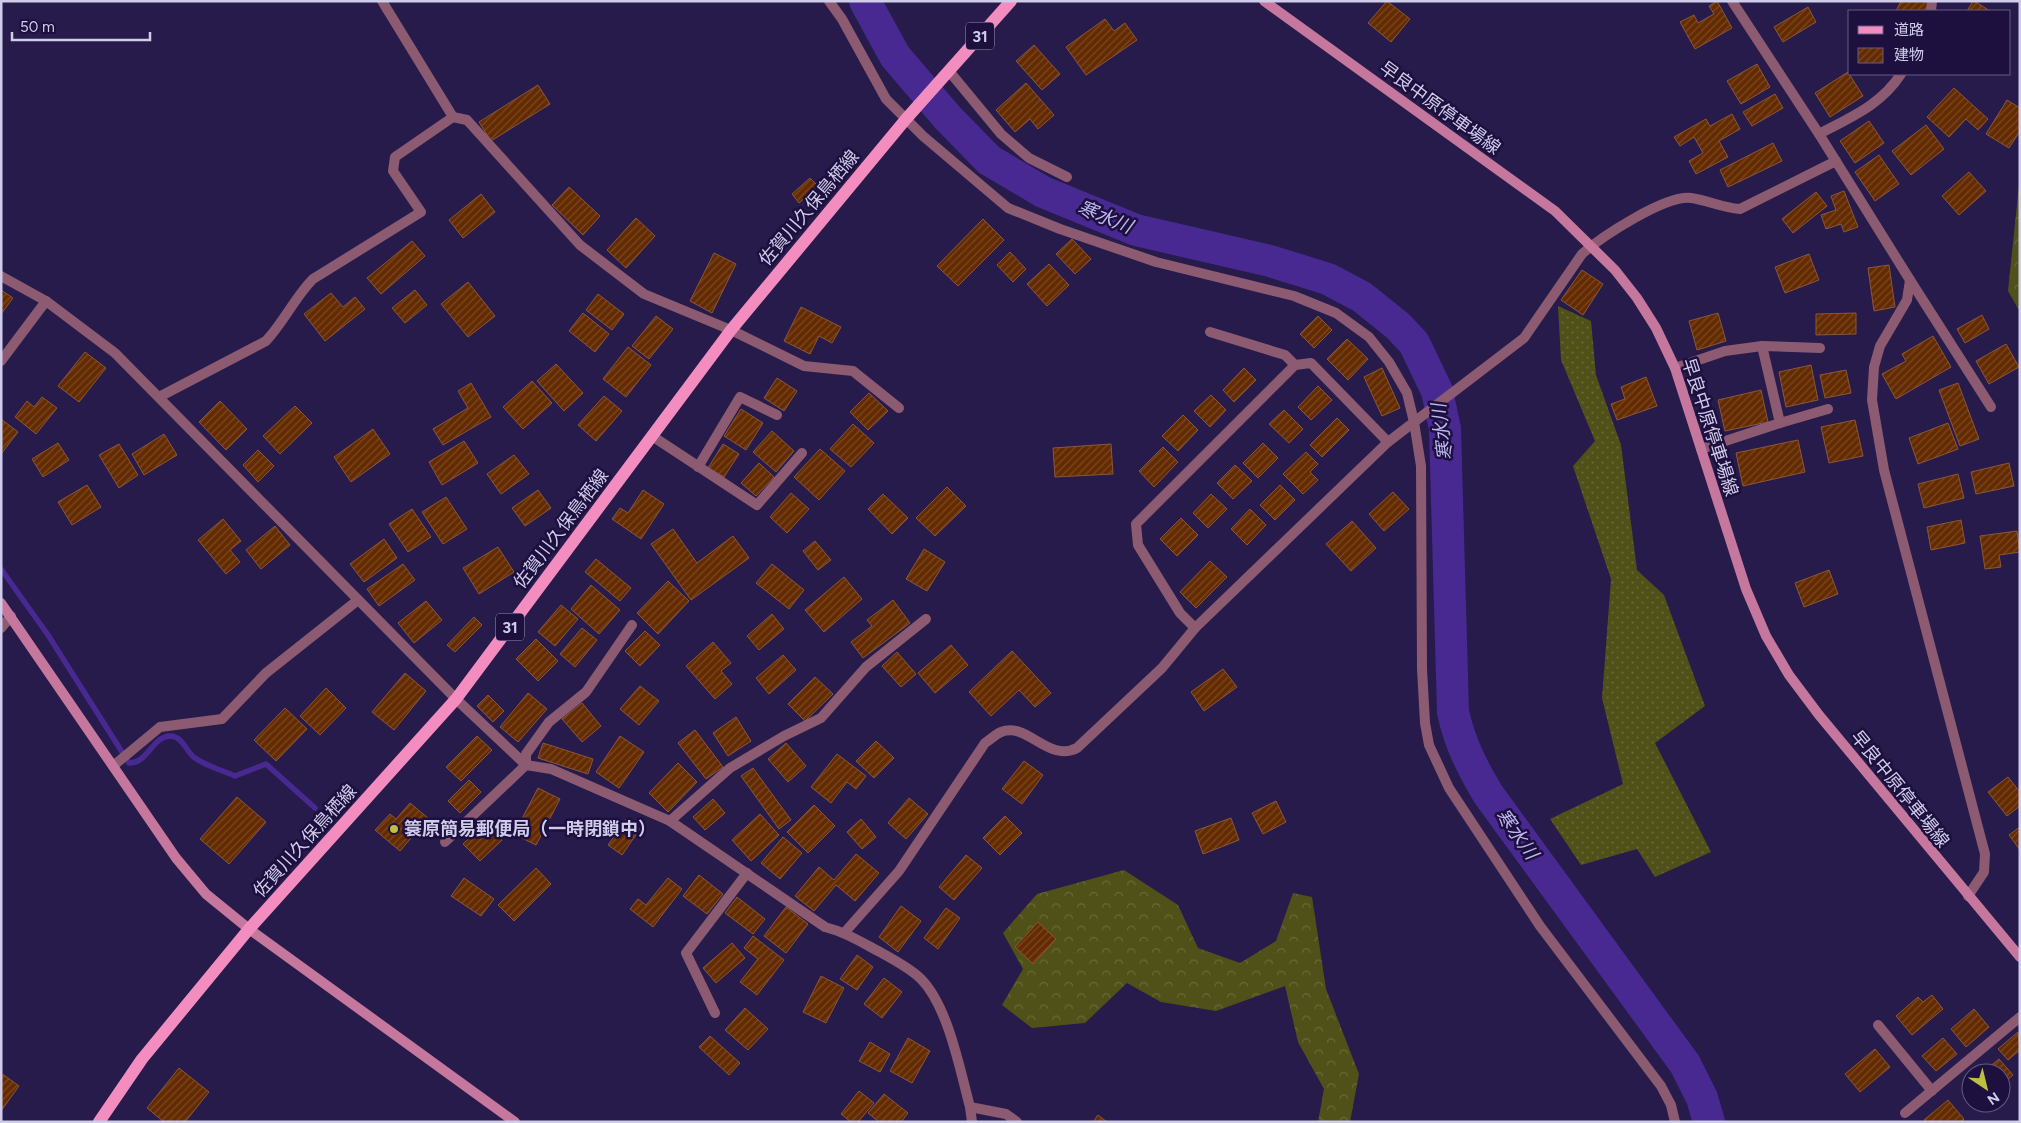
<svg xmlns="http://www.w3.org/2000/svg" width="2021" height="1123" font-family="Figtree,'Noto Sans JP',sans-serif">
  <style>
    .grass { fill: url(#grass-dots) }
    .forest { fill: url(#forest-crowns) }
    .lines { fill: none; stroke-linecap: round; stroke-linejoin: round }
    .stream { stroke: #482992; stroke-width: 5.5 }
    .river { stroke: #482992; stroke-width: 32 }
    .building { fill: url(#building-hatch); stroke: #8c5738 }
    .lane { stroke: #8c5a71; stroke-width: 10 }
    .street { stroke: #8c5a71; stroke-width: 10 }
    .secondary { stroke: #c6779d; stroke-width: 10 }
    .primary { stroke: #f38dbf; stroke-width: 12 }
    .poi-dot { fill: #bdbf43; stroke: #1d103f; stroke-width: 2 }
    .labels { text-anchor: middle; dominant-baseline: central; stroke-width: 5; stroke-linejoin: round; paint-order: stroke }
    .shield { fill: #1d103f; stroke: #9a94b7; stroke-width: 1 }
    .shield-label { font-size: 16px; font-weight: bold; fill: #d0cdeb }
    .street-label { font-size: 18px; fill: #d0cdeb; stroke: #1d103f }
    .poi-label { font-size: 18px; font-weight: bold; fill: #d0cdeb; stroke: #1d103f; text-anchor: start }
    .water-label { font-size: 19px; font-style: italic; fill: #beb8ee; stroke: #1d103f }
  </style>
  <defs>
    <pattern id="grass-dots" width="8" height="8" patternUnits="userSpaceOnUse" patternTransform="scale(1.25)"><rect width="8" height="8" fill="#505118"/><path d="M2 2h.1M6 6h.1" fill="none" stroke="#68693a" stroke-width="1.8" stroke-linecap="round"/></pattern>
    <pattern id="forest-crowns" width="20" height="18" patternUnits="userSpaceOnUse" patternTransform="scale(1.25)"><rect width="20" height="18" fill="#505118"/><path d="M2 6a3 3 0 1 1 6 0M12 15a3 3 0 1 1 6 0" fill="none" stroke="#68693a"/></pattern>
    <pattern id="building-hatch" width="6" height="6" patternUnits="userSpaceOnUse" patternTransform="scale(1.25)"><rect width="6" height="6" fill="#642b00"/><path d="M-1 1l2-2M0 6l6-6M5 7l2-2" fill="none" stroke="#794925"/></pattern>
  </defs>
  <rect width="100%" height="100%" fill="#261b4a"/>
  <polygon class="grass" points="1558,306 1591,321 1596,375 1621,445 1637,570 1664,595 1705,706 1655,743 1711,852 1655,877 1637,849 1581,865 1550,819 1623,784 1602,698 1611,579 1573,466 1595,441 1561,360"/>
  <g class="forest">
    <polygon points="2020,175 2020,312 2008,291"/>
    <polygon points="1124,870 1178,905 1198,948 1240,963 1276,941 1293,893 1312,897 1326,989 1359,1074 1350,1122 1318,1122 1324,1089 1298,1042 1285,986 1216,1011 1161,1002 1127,983 1085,1023 1032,1028 1002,1005 1023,969 1003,933 1037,894"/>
  </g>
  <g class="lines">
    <path class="stream" d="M1,569l47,66 81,128c18,1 24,-27 41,-27 13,0 16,16 25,22 11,8 27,12 40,18l31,-12 49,44"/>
    <path class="river" d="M865,1l30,55 52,61 42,43 54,32 93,38 134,31 58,18 34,18 36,29 16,17 23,48 8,38 8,283c7,32 19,55 35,82l197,270 17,34 7,24"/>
  </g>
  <g class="building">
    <polygon points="1387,1 1410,19 1391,42 1368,23"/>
    <polygon points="1717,1 1732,28 1695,49 1680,22 1694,15 1698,23 1714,14 1709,6"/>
    <polygon points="1901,1 1925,1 1929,3 1924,11 1896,11"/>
    <polygon points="1973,1 1974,1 1990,11 1967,11"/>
    <polygon points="1808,7 1816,22 1783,42 1774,27"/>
    <polygon points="1105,19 1114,31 1125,23 1137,40 1086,75 1066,47"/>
    <polygon points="1034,45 1060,74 1042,90 1016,61"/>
    <polygon points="1757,64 1770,87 1741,104 1727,81"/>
    <polygon points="1848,72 1863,96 1830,117 1815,93"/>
    <polygon points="1026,83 1054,115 1038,129 1030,119 1015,132 996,110"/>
    <polygon points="538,85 550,104 491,141 479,122"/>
    <polygon points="1954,88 1988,119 1978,130 1966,119 1949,137 1927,117"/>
    <polygon points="1775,94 1783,108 1752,126 1743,112"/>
    <polygon points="2007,100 2020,108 2020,131 2009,148 1986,134"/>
    <polygon points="1732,114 1740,129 1719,141 1728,157 1696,174 1689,161 1703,153 1694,137 1680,146 1674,137 1706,119 1710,126"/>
    <polygon points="1869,121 1884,143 1855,163 1840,141"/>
    <polygon points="1926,125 1944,149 1911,175 1892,151"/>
    <polygon points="1773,143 1782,161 1728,187 1720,170"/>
    <polygon points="1879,155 1899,184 1875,201 1855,172"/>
    <polygon points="1969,172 1986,191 1959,215 1942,196"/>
    <polygon points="810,178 818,186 799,203 792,194"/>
    <polygon points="569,187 600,216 583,235 552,205"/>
    <polygon points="1844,191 1858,227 1844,232 1841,224 1826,229 1821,215 1836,210 1831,196"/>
    <polygon points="1816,192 1827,206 1793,233 1782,219"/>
    <polygon points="481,194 495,212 463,238 449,220"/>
    <polygon points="636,218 655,236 626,268 607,250"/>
    <polygon points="983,219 1004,240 958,286 937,266"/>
    <polygon points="1072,239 1091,259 1075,274 1056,254"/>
    <polygon points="412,241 425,256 381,294 367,278"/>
    <polygon points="1010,252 1026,269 1013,282 997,265"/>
    <polygon points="714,253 736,264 712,313 690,301"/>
    <polygon points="1809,254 1819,280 1785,293 1775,267"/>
    <polygon points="1049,264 1069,285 1047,306 1027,284"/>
    <polygon points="1889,265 1895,307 1874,311 1868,268"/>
    <polygon points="1582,270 1603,284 1583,315 1561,300"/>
    <polygon points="468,282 495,316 468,337 441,304"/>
    <polygon points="1,290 13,298 1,314"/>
    <polygon points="415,290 427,305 405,323 392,308"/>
    <polygon points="331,293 343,307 355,297 365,309 325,341 304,314"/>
    <polygon points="598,294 624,314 612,330 586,310"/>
    <polygon points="801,307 841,327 832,343 819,336 810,354 784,341"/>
    <polygon points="583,313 609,334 595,352 569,331"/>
    <polygon points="1718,313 1726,341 1697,350 1689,321"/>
    <polygon points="1856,313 1856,334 1816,335 1816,314"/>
    <polygon points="1982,315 1989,329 1965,343 1957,329"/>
    <polygon points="656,316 673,329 649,359 632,346"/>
    <polygon points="1318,316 1332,330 1314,348 1300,334"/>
    <polygon points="1933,336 1951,367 1896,399 1882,374 1906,361 1902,354"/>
    <polygon points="1347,339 1368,359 1348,380 1327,359"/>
    <polygon points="2006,344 2019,367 1989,384 1976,361"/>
    <polygon points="628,347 651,365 626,397 603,379"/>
    <polygon points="85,352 106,368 79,402 58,386"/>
    <polygon points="556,364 583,393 564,411 537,381"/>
    <polygon points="1811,365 1818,400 1786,407 1779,372"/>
    <polygon points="1244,368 1256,380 1234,402 1223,390"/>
    <polygon points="1382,368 1400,408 1382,416 1364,377"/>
    <polygon points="1846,370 1851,393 1825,398 1820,375"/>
    <polygon points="1646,377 1657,406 1617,420 1611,404 1625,399 1621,387"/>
    <polygon points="777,378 797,391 784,411 764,398"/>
    <polygon points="532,381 552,403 523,429 503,407"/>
    <polygon points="471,383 491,417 443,445 433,429 468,408 458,391"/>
    <polygon points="1958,383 1979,439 1960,446 1939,390"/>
    <polygon points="1318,386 1332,400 1311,420 1298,407"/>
    <polygon points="1761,390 1768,422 1725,431 1718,400"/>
    <polygon points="869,393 888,411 868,430 850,412"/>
    <polygon points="1211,395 1226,410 1210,427 1194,411"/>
    <polygon points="604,396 622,411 596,441 578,425"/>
    <polygon points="42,397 57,408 36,434 15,417 27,401 34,407"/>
    <polygon points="220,401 247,429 226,450 199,422"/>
    <polygon points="295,406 312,423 280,454 263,436"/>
    <polygon points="741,409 763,423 746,450 724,436"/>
    <polygon points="1284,410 1303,429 1289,443 1269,424"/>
    <polygon points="1183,415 1198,430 1178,451 1162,436"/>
    <polygon points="1337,418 1349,430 1322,457 1310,445"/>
    <polygon points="1,419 18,432 1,454"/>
    <polygon points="1855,420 1863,456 1829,463 1821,427"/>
    <polygon points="1948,423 1958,449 1918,464 1909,438"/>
    <polygon points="853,424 874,443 851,467 830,449"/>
    <polygon points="373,429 390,454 351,482 334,457"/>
    <polygon points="772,431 794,451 776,472 753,452"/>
    <polygon points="164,434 177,455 144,475 132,454"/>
    <polygon points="1798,440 1805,472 1743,486 1736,453"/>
    <polygon points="464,441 478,463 442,485 429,462"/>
    <polygon points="58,443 69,460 43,477 32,459"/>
    <polygon points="1263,443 1278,458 1258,478 1243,463"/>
    <polygon points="119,444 138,475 119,488 99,455"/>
    <polygon points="723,444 739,454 724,477 708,468"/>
    <polygon points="1111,444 1113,474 1055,477 1053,448"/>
    <polygon points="1163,447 1178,462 1154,487 1139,471"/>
    <polygon points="820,449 845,471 819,500 794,477"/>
    <polygon points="258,450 274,466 258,482 243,465"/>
    <polygon points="1306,452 1318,464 1310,472 1318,480 1303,494 1283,474"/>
    <polygon points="514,455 529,474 501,494 487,474"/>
    <polygon points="759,463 774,477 756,496 741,483"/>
    <polygon points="2009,463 2014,486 1976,494 1971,472"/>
    <polygon points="1235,465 1252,481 1233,499 1217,483"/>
    <polygon points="1958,474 1964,498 1924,508 1918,484"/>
    <polygon points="87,485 101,507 72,525 58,502"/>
    <polygon points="1280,485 1295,500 1275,520 1260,505"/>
    <polygon points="947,487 966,506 935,536 916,518"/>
    <polygon points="538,490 551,508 525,526 512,508"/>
    <polygon points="643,490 664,504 641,539 612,519 620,508 628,513"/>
    <polygon points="1393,492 1409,509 1384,531 1369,514"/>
    <polygon points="791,493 809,509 787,533 770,517"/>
    <polygon points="883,494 908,518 892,534 868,509"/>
    <polygon points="1211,494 1227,509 1208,528 1193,513"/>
    <polygon points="446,497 467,529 443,544 422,512"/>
    <polygon points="412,509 431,537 408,552 389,524"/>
    <polygon points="1250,509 1266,525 1247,545 1231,529"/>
    <polygon points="1181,518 1198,535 1177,556 1160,539"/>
    <polygon points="223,519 241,541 230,550 240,562 226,574 198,540"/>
    <polygon points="1961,520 1965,543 1931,550 1927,527"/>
    <polygon points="1352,521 1376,548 1351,571 1326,544"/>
    <polygon points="275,526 290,545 261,569 246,550"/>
    <polygon points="673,529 697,563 733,536 749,558 691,600 651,544"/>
    <polygon points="2017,531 2020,552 1999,555 2001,567 1985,569 1980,536"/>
    <polygon points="384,539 397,558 364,582 350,564"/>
    <polygon points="815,541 831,560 818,570 803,551"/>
    <polygon points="498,547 514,572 479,594 463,568"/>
    <polygon points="924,549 945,562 927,591 906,579"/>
    <polygon points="596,559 631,588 620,601 585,572"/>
    <polygon points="1210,561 1227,577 1196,608 1180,592"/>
    <polygon points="403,564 415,580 379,606 367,589"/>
    <polygon points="772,564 804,590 789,609 756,583"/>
    <polygon points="1829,570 1838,594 1804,607 1795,583"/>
    <polygon points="844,577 862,599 824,632 805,610"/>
    <polygon points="668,581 689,601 658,634 637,613"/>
    <polygon points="591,585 620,610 599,634 571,609"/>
    <polygon points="893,600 910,623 863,658 851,642 872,626 867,620"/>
    <polygon points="426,601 442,620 414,643 398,623"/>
    <polygon points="561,605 578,619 555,646 538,632"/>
    <polygon points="772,614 784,629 759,650 747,636"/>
    <polygon points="474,617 482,625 455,652 447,645"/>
    <polygon points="582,628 597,640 575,667 560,654"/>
    <polygon points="645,631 660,645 640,666 625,651"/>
    <polygon points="536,639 558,661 538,681 516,659"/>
    <polygon points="713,642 731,663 721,671 732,684 715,699 686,666"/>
    <polygon points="951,645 968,665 935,693 918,673"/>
    <polygon points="1012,651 1051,693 1035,707 1019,690 991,716 969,692"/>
    <polygon points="897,652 916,674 901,687 882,666"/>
    <polygon points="783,655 796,670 769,694 756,678"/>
    <polygon points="1223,669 1237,687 1204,711 1191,692"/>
    <polygon points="405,673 426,691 394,730 372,712"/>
    <polygon points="815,677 833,694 805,721 788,704"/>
    <polygon points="640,686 659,701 639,725 620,709"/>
    <polygon points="326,688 346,708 320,735 300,716"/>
    <polygon points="528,693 547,709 518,742 500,727"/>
    <polygon points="488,695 504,711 493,722 477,706"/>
    <polygon points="582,703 601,726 582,742 562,719"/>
    <polygon points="285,708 307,729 276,761 254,740"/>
    <polygon points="736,717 751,741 728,756 713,733"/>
    <polygon points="695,730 723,767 706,779 678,743"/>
    <polygon points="477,736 492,750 461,781 446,767"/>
    <polygon points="620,736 644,752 619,788 596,772"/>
    <polygon points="876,741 894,758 874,778 856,761"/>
    <polygon points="543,743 593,759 588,774 538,758"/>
    <polygon points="786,743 806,766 788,782 768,759"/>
    <polygon points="837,754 866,776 856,789 847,782 831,803 811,787"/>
    <polygon points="1024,761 1043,775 1022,804 1002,789"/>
    <polygon points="678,763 697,782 668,812 649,793"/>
    <polygon points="753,768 791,820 779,829 741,776"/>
    <polygon points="2008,777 2020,792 2020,806 2007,816 1988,792"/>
    <polygon points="469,780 481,792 460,813 448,801"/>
    <polygon points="538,788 560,799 536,845 514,834"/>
    <polygon points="237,797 266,822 229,864 200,839"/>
    <polygon points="909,798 928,814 906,839 888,823"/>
    <polygon points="713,799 725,813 705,830 693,817"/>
    <polygon points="1276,801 1286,822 1263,834 1252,813"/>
    <polygon points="410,803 428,818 400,851 375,830 390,814 396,819"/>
    <polygon points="814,805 835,826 808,853 787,832"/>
    <polygon points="760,814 779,835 751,861 732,840"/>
    <polygon points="1005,816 1022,833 1000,855 983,838"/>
    <polygon points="1231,818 1239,840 1203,854 1195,831"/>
    <polygon points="626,819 640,829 622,855 608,845"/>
    <polygon points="861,819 876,837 862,849 847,832"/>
    <polygon points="485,823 502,840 480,861 463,844"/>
    <polygon points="2020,827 2020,850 2009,835"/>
    <polygon points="783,837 802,853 780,879 761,863"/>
    <polygon points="856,854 879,873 855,901 836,885 814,911 795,896 819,867 834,880"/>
    <polygon points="966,855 982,868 954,900 939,887"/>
    <polygon points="536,868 551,884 514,921 498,905"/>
    <polygon points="699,875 723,894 707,914 683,896"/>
    <polygon points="464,878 494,899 481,916 451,896"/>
    <polygon points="668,878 682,889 653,927 630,909 638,899 646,905"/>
    <polygon points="737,897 765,919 753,934 725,913"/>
    <polygon points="901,906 921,921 898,952 879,937"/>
    <polygon points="786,907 808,924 786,953 764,936"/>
    <polygon points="946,908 960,918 938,949 924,938"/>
    <polygon points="1038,922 1056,939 1033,964 1015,947"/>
    <polygon points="753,936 784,960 757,995 740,982 758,959 744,948"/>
    <polygon points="732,943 745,958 716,983 703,968"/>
    <polygon points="857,955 873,967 857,990 840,979"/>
    <polygon points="821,976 844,988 826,1023 803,1012"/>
    <polygon points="884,978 902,992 882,1018 864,1004"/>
    <polygon points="1932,995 1943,1009 1912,1035 1896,1016 1918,997 1923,1002"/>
    <polygon points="745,1008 768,1029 748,1050 725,1030"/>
    <polygon points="1974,1009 1989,1027 1966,1047 1951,1029"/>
    <polygon points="2018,1032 2020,1050 2008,1060 1998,1049"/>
    <polygon points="710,1036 740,1063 729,1075 699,1047"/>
    <polygon points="908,1038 930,1051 912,1083 890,1071"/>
    <polygon points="1943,1038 1957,1054 1936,1071 1922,1056"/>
    <polygon points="870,1042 890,1054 880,1072 859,1061"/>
    <polygon points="1875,1049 1890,1067 1860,1092 1845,1074"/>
    <polygon points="1999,1059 2013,1075 2001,1085 2001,1073 1982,1073"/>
    <polygon points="179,1068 209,1092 185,1122 164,1122 147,1108"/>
    <polygon points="1,1073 19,1086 1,1111"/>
    <polygon points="859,1091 874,1103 858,1122 851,1122 841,1114"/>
    <polygon points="884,1094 908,1113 901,1122 879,1122 868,1113"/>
    <polygon points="1948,1100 1964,1119 1961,1122 1926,1122 1924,1120"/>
    <polygon points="1098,1115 1107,1122 1093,1122"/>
  </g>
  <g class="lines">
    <polyline class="lane" points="1910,280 1991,407"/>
    <g class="street">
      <polyline points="829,1 842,19 886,99 923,136 1008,208 1060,229 1156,262 1294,296 1336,313 1369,337 1389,362 1407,393 1414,422 1421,466 1422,669 1425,723 1429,745 1449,788 1540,926 1661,1086 1671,1105 1675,1122"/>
      <polyline points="1732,1 1819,134 1910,280 1907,300 1880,346 1874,367 1872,400 1884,470 1985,854 1984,872 1968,896"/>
      <polyline points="1931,11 1932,1"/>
      <polyline points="949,71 1001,134 1029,158 1067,177"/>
      <polyline points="453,117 467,120 580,245 644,294 731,330 804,366 853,371 899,408"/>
      <path d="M1819,134c32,-17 62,-29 82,-60"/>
      <path d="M1,276l45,25 69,52 341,346 70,66 25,4 119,52 155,106c20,5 36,15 55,25 14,8 30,16 41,27 27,27 39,91 49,128l2,15"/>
      <polyline points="1210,332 1285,355 1295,365"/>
      <polyline points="1762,346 1780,423"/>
      <polyline points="1,361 46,301"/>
      <polyline points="1675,368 1725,351 1762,346 1820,348"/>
      <path d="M159,397l107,-56c18,-19 29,-44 47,-62l108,-67 -28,-41 2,-14 58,-40 -71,-116"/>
      <polyline points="652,436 757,505 802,453"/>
      <polyline points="1701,449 1780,423 1828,409"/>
      <polyline points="698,467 740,397 777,415"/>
      <polyline points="1,628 11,616"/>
      <polyline points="1195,628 1180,613 1138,545 1136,524 1295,365 1311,363 1388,442"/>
      <polyline points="113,766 160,727 222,719 266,673 358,600"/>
      <polyline points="670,821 730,768 784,736 821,718 866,667 926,619"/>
      <polyline points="445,842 526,765 526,754 549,722 586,692 632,625"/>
      <path d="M845,932l54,-61 86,-128c5,-3 11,-9 16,-11 26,-11 47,31 76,16l85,-80 33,-40 193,-186 136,-104 58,-84c19,-17 83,-59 109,-56 16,2 31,10 49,11l96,-48"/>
      <polyline points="715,1013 686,953 747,873"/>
      <polyline points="1878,1025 1932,1091"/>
      <polyline points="970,1107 1006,1114 1017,1122"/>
      <polyline points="1905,1113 2020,1017"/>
    </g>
    <g class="secondary">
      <polyline points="1264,1 1555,211 1615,270 1637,298 1656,328 1675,368 1746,589 1766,636 1789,675 1819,715 2020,957"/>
      <polyline points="1,603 176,858 206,894 249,929 515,1122"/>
    </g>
    <polyline class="primary" points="99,1122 142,1059 249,929 456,699 731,330 906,119 1011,1"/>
  </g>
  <circle class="poi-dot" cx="394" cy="829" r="5"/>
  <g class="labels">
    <g class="shield">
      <rect x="966" y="22.5" width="28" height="27" rx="4"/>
      <rect x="496" y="613.5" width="28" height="27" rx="4"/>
    </g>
    <g class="shield-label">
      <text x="980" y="36">31</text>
      <text x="510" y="627">31</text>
    </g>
    <g class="street-label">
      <text transform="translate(1440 108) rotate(36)">早良中原停車場線</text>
      <text transform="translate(809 208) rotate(-50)">佐賀川久保鳥栖線</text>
      <text transform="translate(1710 427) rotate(72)">早良中原停車場線</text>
      <text transform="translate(561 529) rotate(-53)">佐賀川久保鳥栖線</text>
      <text transform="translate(1900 789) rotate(51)">早良中原停車場線</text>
      <text transform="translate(305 841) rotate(-48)">佐賀川久保鳥栖線</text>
    </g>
    <g class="poi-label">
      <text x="404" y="829">簑原簡易郵便局（一時閉鎖中）</text>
    </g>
    <g class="water-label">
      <text transform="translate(1105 217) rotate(22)">寒水川</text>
      <text transform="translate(1442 432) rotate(-97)">寒水川</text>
      <text transform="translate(1517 834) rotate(54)">寒水川</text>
    </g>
  </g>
  <rect width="2021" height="1123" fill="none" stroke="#d0cdeb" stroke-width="5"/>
  <rect x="1848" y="10" width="162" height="65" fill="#1d103f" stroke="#655c84"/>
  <rect x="1858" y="26" width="25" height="8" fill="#f38dbf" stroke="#655c84"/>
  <text x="1894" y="35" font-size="15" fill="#d0cdeb">道路</text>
  <rect x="1858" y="48" width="25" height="15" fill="url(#building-hatch)" stroke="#655c84"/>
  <text x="1894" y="60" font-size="15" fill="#d0cdeb">建物</text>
  <g transform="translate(1986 1088) rotate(145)"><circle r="24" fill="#1d103f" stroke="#655c84"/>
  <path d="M0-4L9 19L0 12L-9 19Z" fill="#bdbf43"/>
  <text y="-8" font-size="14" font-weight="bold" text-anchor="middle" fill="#d0cdeb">N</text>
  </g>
  <path d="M12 32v8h138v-8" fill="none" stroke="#d0cdeb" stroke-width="2.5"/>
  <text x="20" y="32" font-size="15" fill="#d0cdeb" stroke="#1d103f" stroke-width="4" paint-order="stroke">50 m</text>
</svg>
